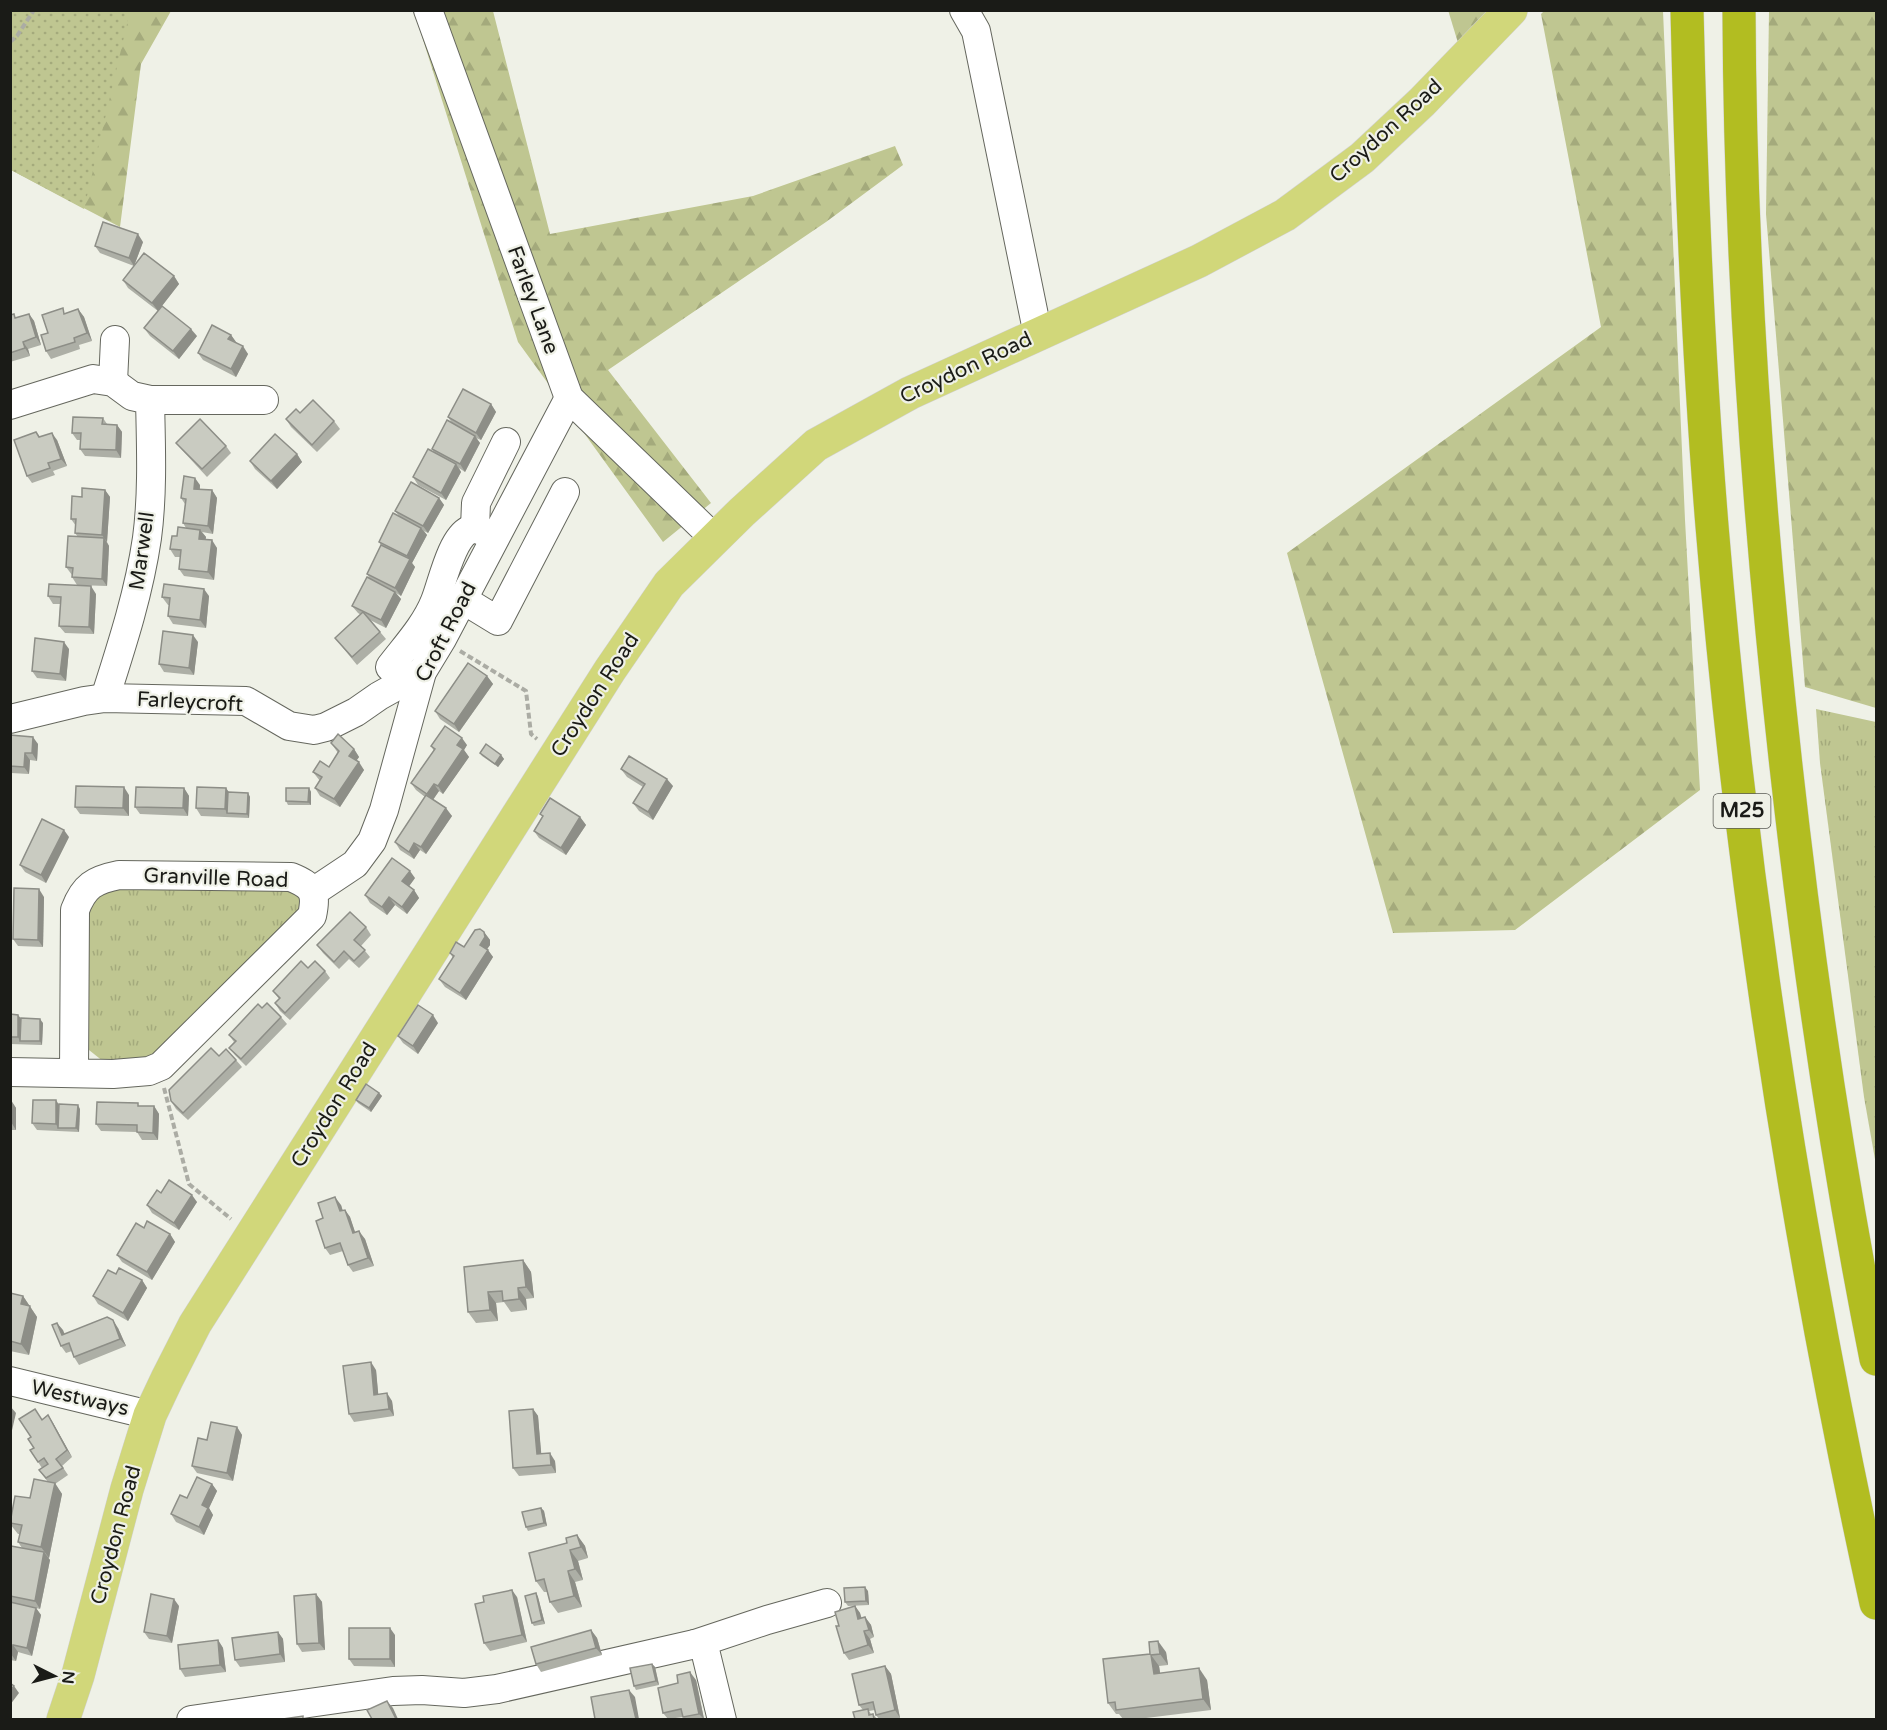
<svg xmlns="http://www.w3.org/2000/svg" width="1887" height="1730" font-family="'Varela Round',sans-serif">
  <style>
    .grass { fill: url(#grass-tufts) }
    .forest { fill: url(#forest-firs) }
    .park { fill: url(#park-dots) }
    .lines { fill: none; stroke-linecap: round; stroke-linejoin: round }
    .minor-casing { stroke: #65675e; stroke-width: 30 }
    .major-casing { stroke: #d1d1d1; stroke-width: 34 }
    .highway-casing { stroke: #d1d1d1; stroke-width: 34 }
    .path { stroke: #abaca4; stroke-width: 4; stroke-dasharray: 6 3; stroke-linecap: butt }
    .minor { stroke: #fff; stroke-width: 28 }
    .major { stroke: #d1d77a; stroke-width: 33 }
    .highway { stroke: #b2bd21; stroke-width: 33 }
    .wall { fill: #adafa6 }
    .shaded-wall { fill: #8d8e87 }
    .building { fill: #c9cbc1; stroke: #8d8e87; stroke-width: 1.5 }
    .labels { text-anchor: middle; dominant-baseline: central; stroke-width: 4.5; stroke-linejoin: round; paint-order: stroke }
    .shield { fill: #eff1e7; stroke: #5a5b55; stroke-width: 1.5 }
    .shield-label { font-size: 20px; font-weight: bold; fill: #1a1b17 }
    .street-label { font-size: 21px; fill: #1a1b17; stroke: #eff1e7 }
  </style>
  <defs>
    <pattern id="grass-tufts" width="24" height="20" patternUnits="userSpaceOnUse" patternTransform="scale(1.5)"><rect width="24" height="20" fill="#bfc691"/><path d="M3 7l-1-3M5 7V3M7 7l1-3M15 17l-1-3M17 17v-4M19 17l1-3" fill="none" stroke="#a4aa7c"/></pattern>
    <pattern id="forest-firs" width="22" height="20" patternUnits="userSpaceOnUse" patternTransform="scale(1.5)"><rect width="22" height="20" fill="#bfc691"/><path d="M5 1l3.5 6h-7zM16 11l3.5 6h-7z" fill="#a4aa7c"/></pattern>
    <pattern id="park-dots" width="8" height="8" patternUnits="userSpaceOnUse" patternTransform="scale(1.5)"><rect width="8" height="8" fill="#bfc691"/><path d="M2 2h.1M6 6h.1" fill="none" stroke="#a4aa7c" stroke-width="1.8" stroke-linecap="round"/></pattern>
  </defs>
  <rect width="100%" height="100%" fill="#eff1e7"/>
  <g class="grass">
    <polygon points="1816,709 1876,722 1876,1165 1864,1097 1820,763"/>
    <polygon points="291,885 304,905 154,1058 104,1062 89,1050 82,1033 85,914 107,886"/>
  </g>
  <g class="forest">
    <polygon points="1448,10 1493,11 1459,46"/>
    <polygon points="60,11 171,11 141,64 120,227 11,170 10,68"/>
    <polygon points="414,11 493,11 550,234 753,196 895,146 903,165 826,222 608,370 711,503 663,542 518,342"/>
    <polygon points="1544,11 1663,11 1685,520 1700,790 1515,930 1393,933 1287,553 1601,327 1541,14"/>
    <polygon points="1769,11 1876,11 1876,708 1805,687 1766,214"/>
  </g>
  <polygon class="park" points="10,11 130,11 84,209 11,170"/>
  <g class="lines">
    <g class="minor-casing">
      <g id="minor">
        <polyline points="428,10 569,398 715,539"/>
        <polyline points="964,10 976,31 1038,335"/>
        <polyline points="113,382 115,340"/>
        <polyline points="150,400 264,400"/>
        <path d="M10,405l83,-26 20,3 19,14 18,4c1,45 3,93 -3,138 -8,55 -25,107 -42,160"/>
        <polyline points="475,528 476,503 506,442"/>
        <polyline points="462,599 498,621 565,492"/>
        <path d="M390,667c16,-21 35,-41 45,-66 7,-17 16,-62 34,-71 7,-4 18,4 26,7"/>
        <polyline points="10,719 84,701 105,698 246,701 289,726 314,730 326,727 356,712 379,696 422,672"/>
        <polyline points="313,892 355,864 372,841 384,810 422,672 442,639 569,398"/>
        <path d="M10,1072l103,2 36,-3 12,-5 151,-150c5,-24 1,-30 -21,-39l-172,-2c-25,5 -35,11 -44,35l-1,162"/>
        <polyline points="10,1381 150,1415"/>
        <polyline points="695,1644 767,1620 827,1603"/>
        <polyline points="191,1720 393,1691 422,1690 464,1693 497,1689 695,1644 705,1650 722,1720"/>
      </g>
    </g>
    <g class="major-casing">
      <polyline id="major" points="63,1720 78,1675 127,1489 150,1415 167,1379 195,1324 610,670 669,584 742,512 816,445 910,393 1199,261 1285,215 1362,158 1422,102 1511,10"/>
    </g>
    <g class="highway-casing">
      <g id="highway">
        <path d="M1687,10c4,173 11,345 25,516 30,363 86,722 164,1077"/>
        <path d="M1739,10c1,253 19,505 47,756 22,198 51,397 90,593"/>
      </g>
    </g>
    <g class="path">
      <polyline points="10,42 17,36 34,10"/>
      <polyline points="460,651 526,691 531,734 537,739"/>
      <polyline points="164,1088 189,1184 231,1219"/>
    </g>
    <use href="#minor" class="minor"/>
    <use href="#major" class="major"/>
    <use href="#highway" class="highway"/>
  </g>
  <g class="wall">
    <polygon points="143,242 134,266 174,276 179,284 158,311 128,288 123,280 134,266 100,253 95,246"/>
    <polygon points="78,309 84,317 92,341 79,345 80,349 51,359 46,351 48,333 66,313"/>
    <polygon points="29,314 34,321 41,345 28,349 30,356 10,362 10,315 16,318"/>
    <polygon points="144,328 197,336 179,359 150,336"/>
    <polygon points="231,335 236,342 248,354 236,377 203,360 198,353"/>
    <polygon points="491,404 496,412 481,440 476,438 480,443 465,472 459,468 461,472 446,500 418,485 413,477 434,452 432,449 452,423 448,417"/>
    <polygon points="300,413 334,421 340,429 317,452 291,427 286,419"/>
    <polygon points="103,418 107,424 117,425 122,432 121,458 85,456 80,449 80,440 77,440 72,433"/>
    <polygon points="36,432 40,437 57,440 67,466 53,471 55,475 32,483 27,476"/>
    <polygon points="176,443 226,446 231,453 207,477 182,450"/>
    <polygon points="297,454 302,462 277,489 255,469 250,461"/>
    <polygon points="200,485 200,489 212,490 217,498 213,534 202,532 206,537 205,539 217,548 214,580 184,576 179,569 180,557 175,557 170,549 177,536 186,528 183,523 185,504 181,498"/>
    <polygon points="105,490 110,497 107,542 109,546 107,586 77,585 72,577 72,575 66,567 78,537 75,533 76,526 71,519 82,497"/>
    <polygon points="439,498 444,505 428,533 424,531 427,535 412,563 415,567 401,596 396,593 401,599 386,628 370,620 386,639 357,665 335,638 361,615 358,613 352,606 370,579 367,574 381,545 379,542 399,516 395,511"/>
    <polygon points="96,594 94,634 65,633 59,626 60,604 53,604 48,596"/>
    <polygon points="209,596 206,628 173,624 168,616 169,605 168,605 162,597"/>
    <polygon points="198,642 194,675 164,672 159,664"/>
    <polygon points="69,649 66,681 37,678 32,671"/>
    <polygon points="487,676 493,684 459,732 440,719 435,711"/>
    <polygon points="10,735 38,744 37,761 30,760 29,774 11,773 10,780"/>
    <polygon points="331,743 354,749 359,757 356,761 364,770 340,807 320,796 315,788 320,781 313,772 329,767 338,753"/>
    <polygon points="467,745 464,750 469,757 443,794 439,791 433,800 452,816 426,854 420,850 414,859 400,850 395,842 425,797 416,790 411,783 434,751 431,746"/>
    <polygon points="480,753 501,755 504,759 498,767 482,756"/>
    <polygon points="621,769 673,786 653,820 639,811 633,803 643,787 627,777"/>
    <polygon points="184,788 189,796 188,816 140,814 135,807"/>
    <polygon points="226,788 228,792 248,793 250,797 249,818 201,816 196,808"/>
    <polygon points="309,788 311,792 311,805 288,805 286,801"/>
    <polygon points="129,795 129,816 80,814 75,807"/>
    <polygon points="540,814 580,817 586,825 566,855 539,838 534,831 543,817"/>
    <polygon points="69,837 46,883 25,872 20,865"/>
    <polygon points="415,878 409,886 414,890 419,898 407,914 395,905 387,915 370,903 365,895"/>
    <polygon points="44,897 43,947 18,946 13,939"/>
    <polygon points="366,927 371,935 361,946 370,957 359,968 349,959 339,969 323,953 317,945"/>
    <polygon points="484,932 490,940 490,945 487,949 493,957 466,1000 445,987 439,979 453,958 450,953 464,947"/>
    <polygon points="308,968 325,971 330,978 290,1020 280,1011 275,1003 279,999 273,991"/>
    <polygon points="262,1008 281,1017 287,1024 246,1066 235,1055 229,1048 234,1042 229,1035"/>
    <polygon points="10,1014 21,1018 43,1023 42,1045 10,1044"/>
    <polygon points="438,1023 418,1054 403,1043 398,1036"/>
    <polygon points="219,1056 236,1060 242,1067 188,1120 176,1109 171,1101"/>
    <polygon points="379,1093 382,1096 371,1112 358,1103 356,1100"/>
    <polygon points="10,1100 16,1108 16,1130 10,1130"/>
    <polygon points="59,1104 80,1109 79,1132 37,1130 32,1123"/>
    <polygon points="140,1106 154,1106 159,1114 158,1140 142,1140 137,1132 101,1131 96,1124"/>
    <polygon points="161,1193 197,1202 179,1230 152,1213 147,1205"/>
    <polygon points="341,1205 343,1211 345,1210 350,1217 355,1232 365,1239 374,1266 353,1272 348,1265 343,1251 330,1255 325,1248 323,1218"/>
    <polygon points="144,1228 170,1234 175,1242 152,1280 122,1262 117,1255"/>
    <polygon points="523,1260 531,1272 534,1298 526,1299 527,1310 511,1312 504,1302 496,1303 498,1321 476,1323 468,1312 464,1267"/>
    <polygon points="116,1274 142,1280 147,1288 128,1321 98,1304 93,1296"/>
    <polygon points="10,1293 23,1296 37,1317 29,1355 10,1351"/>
    <polygon points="57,1323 64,1334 118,1328 126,1346 79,1365 74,1357 72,1351 66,1353 61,1346"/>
    <polygon points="376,1370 378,1394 392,1401 394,1416 354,1422 349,1414"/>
    <polygon points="533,1409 538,1416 541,1454 555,1461 556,1473 519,1476 513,1468"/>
    <polygon points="48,1415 53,1423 72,1457 62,1466 68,1475 55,1484 62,1494 49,1558 48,1558 50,1560 40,1609 36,1608 41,1615 32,1656 18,1652 16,1661 10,1660 10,1548 22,1548 18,1542 20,1534 18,1534 10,1524 10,1519 30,1498 48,1482 39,1470 42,1468 30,1450 34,1448 31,1437 42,1419"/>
    <polygon points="237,1427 242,1435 233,1481 197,1473 192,1466 207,1440"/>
    <polygon points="212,1484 217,1491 209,1508 213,1515 204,1535 176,1522 171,1514 187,1498"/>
    <polygon points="541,1508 544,1511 547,1526 528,1531 526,1527"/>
    <polygon points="577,1535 585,1546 588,1558 578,1561 583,1580 575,1582 582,1607 558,1613 550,1602 547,1592 544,1592 536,1581 567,1543"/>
    <polygon points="868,1591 869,1605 848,1606 845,1602"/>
    <polygon points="536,1593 538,1597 545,1624 534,1626 532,1623"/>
    <polygon points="316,1594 322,1602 325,1650 302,1652 297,1644"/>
    <polygon points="517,1597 527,1642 490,1651 484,1643"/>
    <polygon points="179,1606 172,1643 149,1639 144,1632"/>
    <polygon points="855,1606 860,1613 861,1618 865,1617 871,1625 874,1637 870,1639 874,1653 849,1660 844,1653 839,1626"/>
    <polygon points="591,1630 597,1638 602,1655 541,1672 536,1664"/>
    <polygon points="278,1632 283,1639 285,1662 240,1667 235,1660"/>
    <polygon points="395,1635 395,1667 354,1666 349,1659"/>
    <polygon points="218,1640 223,1648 226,1672 185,1677 180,1669"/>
    <polygon points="1166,1652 1168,1665 1159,1666 1160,1673 1207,1680 1211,1710 1138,1719 1123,1719 1119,1714 1116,1714 1108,1703 1150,1654"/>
    <polygon points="652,1664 655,1667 659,1685 636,1690 634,1686"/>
    <polygon points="885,1666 891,1674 900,1718 893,1719 879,1719 876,1715 875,1710 869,1711 871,1714 873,1714 877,1719 855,1719 863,1710 859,1705"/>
    <polygon points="696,1680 704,1719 684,1719 683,1717 668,1719 663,1713"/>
  </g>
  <g class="shaded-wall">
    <polygon points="138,234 143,242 134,266 129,258"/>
    <polygon points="174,276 179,284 158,311 152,303"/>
    <polygon points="78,309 84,317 92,341 87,333"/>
    <polygon points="29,314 34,321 41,345 36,337"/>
    <polygon points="191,329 197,336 179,359 173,351"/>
    <polygon points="231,335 236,342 228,339"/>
    <polygon points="23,342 28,349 30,356 25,348"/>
    <polygon points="243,346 248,354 236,377 231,369"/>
    <polygon points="491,404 496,412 481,440 476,433"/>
    <polygon points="117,425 122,432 121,458 116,450"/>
    <polygon points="52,433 57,440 67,466 61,459"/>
    <polygon points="475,436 480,443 465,472 460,464"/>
    <polygon points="297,454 302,462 277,489 271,481"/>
    <polygon points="456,464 461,472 446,500 441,493"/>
    <polygon points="195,478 200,485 199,496 194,489"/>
    <polygon points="105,490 110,497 107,542 102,535"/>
    <polygon points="212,490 217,498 213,534 208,526"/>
    <polygon points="439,498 444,505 428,533 423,526"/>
    <polygon points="421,528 427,535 412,563 415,567 401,596 395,588 409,560 407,556"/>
    <polygon points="200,530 206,537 205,546 199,539"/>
    <polygon points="104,538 109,546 107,586 102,579"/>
    <polygon points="212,540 217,548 214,580 208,572"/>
    <polygon points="91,586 96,594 94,634 89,627"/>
    <polygon points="204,589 209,596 206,628 200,620"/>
    <polygon points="395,592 401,599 386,628 381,620"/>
    <polygon points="193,635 198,642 194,675 189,668"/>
    <polygon points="64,642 69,649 66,681 60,674"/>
    <polygon points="487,676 493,684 459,732 454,724"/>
    <polygon points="33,737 38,744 37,761 32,753"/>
    <polygon points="462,738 467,745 464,750 469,757 443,794 438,786 457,745"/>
    <polygon points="354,749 359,757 354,764 349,756"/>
    <polygon points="25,753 30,760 29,774 24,767"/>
    <polygon points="501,755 504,759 498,767 495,764"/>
    <polygon points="359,762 364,770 340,807 334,799"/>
    <polygon points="667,779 673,786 653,820 648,812"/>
    <polygon points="434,784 439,791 432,801 427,794"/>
    <polygon points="124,787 129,795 129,816 123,808"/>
    <polygon points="184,788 189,796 188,816 183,808"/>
    <polygon points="226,788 231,795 227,813 225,809"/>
    <polygon points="309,788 311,792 311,805 308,802"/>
    <polygon points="248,793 250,797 249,818 247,814"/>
    <polygon points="446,808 452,816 426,854 421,847"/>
    <polygon points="580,817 586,825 566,855 561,848"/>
    <polygon points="64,830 69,837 46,883 41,875"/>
    <polygon points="414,843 420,850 414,859 409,852"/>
    <polygon points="410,871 415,878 407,889 402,881"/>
    <polygon points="39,889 44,897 43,947 38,940"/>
    <polygon points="414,890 419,898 407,914 402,907"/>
    <polygon points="389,897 395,905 387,915 382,907"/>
    <polygon points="484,932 490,940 490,945 485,952 480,945"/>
    <polygon points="488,950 493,957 466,1000 460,993"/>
    <polygon points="18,1015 24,1022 20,1041 18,1037"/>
    <polygon points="433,1015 438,1023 418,1054 413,1046"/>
    <polygon points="40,1019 43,1023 42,1045 40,1041"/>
    <polygon points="379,1093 382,1096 371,1112 369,1108"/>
    <polygon points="11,1100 16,1108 16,1130 11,1122"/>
    <polygon points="56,1100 61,1108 58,1128 56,1124"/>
    <polygon points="78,1105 80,1109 79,1132 76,1128"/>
    <polygon points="154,1106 159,1114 158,1140 153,1133"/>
    <polygon points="192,1195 197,1202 179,1230 174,1223"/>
    <polygon points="335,1197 341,1205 345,1219 340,1211"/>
    <polygon points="345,1210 350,1217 358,1241 353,1233"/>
    <polygon points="359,1231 365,1239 374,1266 368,1258"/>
    <polygon points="170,1234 175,1242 152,1280 147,1272"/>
    <polygon points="523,1260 531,1272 534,1298 526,1287"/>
    <polygon points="142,1280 147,1288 128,1321 123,1313"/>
    <polygon points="518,1288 526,1299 527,1310 519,1299"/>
    <polygon points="488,1292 496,1303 498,1321 490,1310"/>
    <polygon points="23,1296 37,1317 29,1355 21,1344 21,1304"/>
    <polygon points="113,1320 118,1328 126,1346 120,1339"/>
    <polygon points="57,1323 63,1330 68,1342 62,1335"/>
    <polygon points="371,1362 376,1370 379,1402 374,1395"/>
    <polygon points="387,1393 392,1401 394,1416 389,1409"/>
    <polygon points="10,1406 16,1413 10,1439"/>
    <polygon points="533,1409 538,1416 542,1462 537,1454"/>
    <polygon points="48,1415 53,1423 72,1457 67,1450"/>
    <polygon points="237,1427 242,1435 233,1481 227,1473"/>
    <polygon points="550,1453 555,1461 556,1473 551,1465"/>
    <polygon points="55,1483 62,1494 49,1558 41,1547"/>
    <polygon points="212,1484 217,1491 209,1508 213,1515 204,1535 199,1527 202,1505"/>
    <polygon points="541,1508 544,1511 547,1526 544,1523"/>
    <polygon points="577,1535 585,1546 588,1558 581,1547"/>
    <polygon points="570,1550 578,1561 583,1580 575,1569"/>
    <polygon points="44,1552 50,1560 40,1609 35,1601"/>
    <polygon points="568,1571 575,1582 582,1607 574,1596"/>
    <polygon points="865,1587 868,1591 869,1605 866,1601"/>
    <polygon points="512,1590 517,1597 527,1642 522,1635"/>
    <polygon points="536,1593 538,1597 545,1624 542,1620"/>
    <polygon points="316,1594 322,1602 325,1650 319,1643"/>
    <polygon points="174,1599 179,1606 172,1643 167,1636"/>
    <polygon points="855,1606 860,1613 864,1626 858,1619"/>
    <polygon points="36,1608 41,1615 32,1656 27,1648"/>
    <polygon points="865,1617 871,1625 874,1637 869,1630"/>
    <polygon points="390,1628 395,1635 395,1667 390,1659"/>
    <polygon points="591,1630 597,1638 602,1655 596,1648"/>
    <polygon points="864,1631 870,1639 874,1653 868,1645"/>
    <polygon points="278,1632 283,1639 285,1662 280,1654"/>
    <polygon points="218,1640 223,1648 226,1672 220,1665"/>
    <polygon points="1158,1641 1166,1652 1168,1665 1160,1654"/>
    <polygon points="13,1645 18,1652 16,1661 11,1654"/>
    <polygon points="1151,1655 1159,1666 1162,1685 1154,1674"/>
    <polygon points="652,1664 655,1667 659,1685 656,1681"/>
    <polygon points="885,1666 891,1674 900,1718 895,1710"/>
    <polygon points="1199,1668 1207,1680 1211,1710 1203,1699"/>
    <polygon points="690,1672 696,1680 704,1719 699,1714"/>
    <polygon points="14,1686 19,1693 10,1705 10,1691"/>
    <polygon points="629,1690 635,1697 639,1719 636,1719"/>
    <polygon points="387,1701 393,1708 398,1719 396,1719"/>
  </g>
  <g class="building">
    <polygon points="103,222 138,234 129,258 95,246"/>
    <polygon points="144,253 174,276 152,303 123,280"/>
    <polygon points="162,306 191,329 173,351 144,328"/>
    <polygon points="63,308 64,314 78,309 87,333 74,338 75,342 46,351 41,335 48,333 42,315"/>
    <polygon points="14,314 15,318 29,314 36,337 23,342 25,348 10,353 10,315"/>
    <polygon points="212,325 231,335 228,339 243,346 231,369 198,353"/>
    <polygon points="463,389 491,404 476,433 448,417"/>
    <polygon points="313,400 334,421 312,445 286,419 296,409 300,413"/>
    <polygon points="73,417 103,418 102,424 117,425 116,450 80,449 81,433 72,433"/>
    <polygon points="200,419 226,446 202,469 176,443"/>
    <polygon points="447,420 475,436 460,464 432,449"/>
    <polygon points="36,432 39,437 52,433 61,459 48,463 50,468 27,476 14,440"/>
    <polygon points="275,434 297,454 271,481 250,461"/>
    <polygon points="428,449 456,464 441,493 413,477"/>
    <polygon points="184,476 195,478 194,489 212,490 208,526 183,523 186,499 181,498"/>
    <polygon points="411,482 439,498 423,526 395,511"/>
    <polygon points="82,488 105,490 102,535 75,533 76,519 71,519 72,496 82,497"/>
    <polygon points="393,513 421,528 407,556 379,542"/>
    <polygon points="178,527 200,530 199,539 212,540 208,572 179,569 181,550 170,549 172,536 177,536"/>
    <polygon points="68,536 104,538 102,579 72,577 73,568 66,567"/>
    <polygon points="381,545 410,559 395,588 367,574"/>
    <polygon points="367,577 395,592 381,620 352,606"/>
    <polygon points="49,584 91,586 89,627 59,626 61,597 48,596"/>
    <polygon points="164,584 204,589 200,620 168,616 170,598 162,597"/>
    <polygon points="363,612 380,632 352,657 335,638"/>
    <polygon points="163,631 193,635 189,668 159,664"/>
    <polygon points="35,638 64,642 60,674 32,671"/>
    <polygon points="468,663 487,676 454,724 435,711"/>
    <polygon points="445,726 462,738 457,745 463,749 438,786 434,784 427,794 411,783 435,749 431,746"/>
    <polygon points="338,734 354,749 349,756 359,762 334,799 315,788 322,777 313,772 320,761 329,767 339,751 331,743"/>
    <polygon points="10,735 33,737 32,753 25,753 24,767 10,766"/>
    <polygon points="486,744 501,755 495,764 480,753"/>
    <polygon points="629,756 667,779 648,812 633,803 645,784 621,769"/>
    <polygon points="76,786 124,787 123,808 75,807"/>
    <polygon points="136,787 184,788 183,808 135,807"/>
    <polygon points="197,787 226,788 225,809 196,808"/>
    <polygon points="286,788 309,788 308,802 286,801"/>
    <polygon points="228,792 248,793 247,814 227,813"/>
    <polygon points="426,795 446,808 421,847 414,843 409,852 395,842"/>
    <polygon points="550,798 580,817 561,848 534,831 543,816 540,814"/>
    <polygon points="42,819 64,830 41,875 20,865"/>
    <polygon points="392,858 410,871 402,881 414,890 402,907 389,897 382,907 365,895"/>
    <polygon points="14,888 39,889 38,940 13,939"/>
    <polygon points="350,912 366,927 354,940 365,950 354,961 344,951 334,962 317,945"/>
    <polygon points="480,929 484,932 485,937 480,945 488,950 460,993 439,979 454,956 450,953 456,942 464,947 475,930"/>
    <polygon points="301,961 308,968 315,961 325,971 285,1013 275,1003 280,998 273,991"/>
    <polygon points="267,1003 281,1017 241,1059 229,1048 236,1041 229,1035 258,1004 262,1008"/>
    <polygon points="418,1005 433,1015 413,1046 398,1036"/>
    <polygon points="10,1014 18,1015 18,1037 10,1037"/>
    <polygon points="21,1018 40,1019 40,1041 20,1041"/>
    <polygon points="211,1048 219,1056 226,1049 236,1060 183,1113 171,1101 169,1090"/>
    <polygon points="366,1084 379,1093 369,1108 356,1100"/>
    <polygon points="33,1100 56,1100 56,1124 32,1123"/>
    <polygon points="97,1102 138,1103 138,1106 154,1106 153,1133 137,1132 137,1125 96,1124"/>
    <polygon points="59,1104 78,1105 76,1128 58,1128"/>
    <polygon points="169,1180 192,1195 174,1223 147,1205 157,1190 161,1193"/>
    <polygon points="335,1197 340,1211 345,1210 353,1233 359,1231 368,1258 348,1265 340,1243 325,1248 316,1221 323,1218 318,1203"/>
    <polygon points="147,1221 170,1234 147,1272 117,1255 136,1223 144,1228"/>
    <polygon points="523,1260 526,1287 518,1288 519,1299 503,1301 502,1291 488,1292 490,1310 468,1312 464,1267"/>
    <polygon points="119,1268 142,1280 123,1313 93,1296 108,1270 116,1274"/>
    <polygon points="10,1293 23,1296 21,1304 30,1306 21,1344 10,1341"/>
    <polygon points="107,1317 113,1320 120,1339 74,1357 69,1343 61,1346 52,1325 57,1323 62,1335"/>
    <polygon points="371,1362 374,1395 387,1393 389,1409 349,1414 343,1366"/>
    <polygon points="35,1409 42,1420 48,1415 67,1450 56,1459 63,1468 46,1478 39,1470 48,1464 44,1458 38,1462 30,1450 34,1448 28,1439 31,1437 19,1419"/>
    <polygon points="533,1409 537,1454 550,1453 551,1465 513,1468 509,1411"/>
    <polygon points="211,1422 237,1427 227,1473 192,1466 198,1438 207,1440"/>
    <polygon points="197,1477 212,1484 202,1505 208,1508 199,1527 171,1514 180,1495 187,1498"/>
    <polygon points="34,1479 55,1483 41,1547 18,1542 22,1525 10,1523 15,1496 30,1498"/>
    <polygon points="541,1508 544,1523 526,1527 522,1512"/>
    <polygon points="577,1535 581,1547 570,1550 575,1569 568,1571 574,1596 550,1602 544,1579 536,1581 529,1553 567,1543 566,1538"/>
    <polygon points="11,1546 44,1552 35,1601 10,1596"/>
    <polygon points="865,1587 866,1601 845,1602 844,1588"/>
    <polygon points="512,1590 522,1635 484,1643 475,1604 484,1602 483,1596"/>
    <polygon points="536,1593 542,1620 532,1623 525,1596"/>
    <polygon points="151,1594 174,1599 167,1636 144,1632"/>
    <polygon points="316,1594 319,1643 297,1644 294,1596"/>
    <polygon points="10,1602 36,1608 27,1648 13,1645 11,1654"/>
    <polygon points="855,1606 858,1619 865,1617 869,1630 864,1631 868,1645 844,1653 836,1626 839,1626 835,1612"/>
    <rect x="349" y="1628" width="41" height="31"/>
    <polygon points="591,1630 596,1648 536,1664 531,1647"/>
    <polygon points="278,1632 280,1654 235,1660 232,1638"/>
    <polygon points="218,1640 220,1665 180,1669 178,1645"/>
    <polygon points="1158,1641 1160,1654 1151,1655 1154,1674 1199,1668 1203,1699 1116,1710 1115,1702 1108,1703 1103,1659 1150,1654 1149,1642"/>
    <polygon points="652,1664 656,1681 634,1686 630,1668"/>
    <polygon points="885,1666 895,1710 876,1715 873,1702 859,1705 852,1674"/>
    <polygon points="690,1672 699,1714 683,1717 681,1709 663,1713 658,1688 678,1683 677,1675"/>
    <polygon points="10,1683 14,1686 10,1691"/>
    <polygon points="629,1690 636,1719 595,1719 591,1697"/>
    <polygon points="387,1701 396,1719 372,1719 367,1710"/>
    <polygon points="868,1709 869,1715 873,1714 874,1719 855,1719 853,1712"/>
    <polygon points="303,1716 303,1719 283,1719"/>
  </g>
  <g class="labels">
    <rect class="shield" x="1713.5" y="794" width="57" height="34" rx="4.5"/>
    <g class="shield-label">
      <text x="1742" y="811">M25</text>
    </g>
    <g class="street-label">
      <text transform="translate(1386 131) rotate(-42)">Croydon Road</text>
      <text transform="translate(533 300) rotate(70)">Farley Lane</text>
      <text transform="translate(966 368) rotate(-25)">Croydon Road</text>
      <text transform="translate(142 551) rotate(-82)">Marwell</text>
      <text transform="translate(446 632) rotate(-63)">Croft Road</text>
      <text transform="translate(595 695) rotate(-57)">Croydon Road</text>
      <text transform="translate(190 702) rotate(3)">Farleycroft</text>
      <text transform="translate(216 878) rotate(2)">Granville Road</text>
      <text transform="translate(334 1105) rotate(-58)">Croydon Road</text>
      <text transform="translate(80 1398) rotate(13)">Westways</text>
      <text transform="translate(116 1535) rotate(-75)">Croydon Road</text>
    </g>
  </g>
  <rect width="1887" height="1730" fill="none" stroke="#1a1b17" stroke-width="24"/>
  <g transform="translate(54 1676) rotate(96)" stroke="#eff1e7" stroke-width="4.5" paint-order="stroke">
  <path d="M0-4.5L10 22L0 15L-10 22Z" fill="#1a1b17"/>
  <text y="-9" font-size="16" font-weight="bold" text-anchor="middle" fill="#1a1b17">N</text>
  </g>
</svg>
